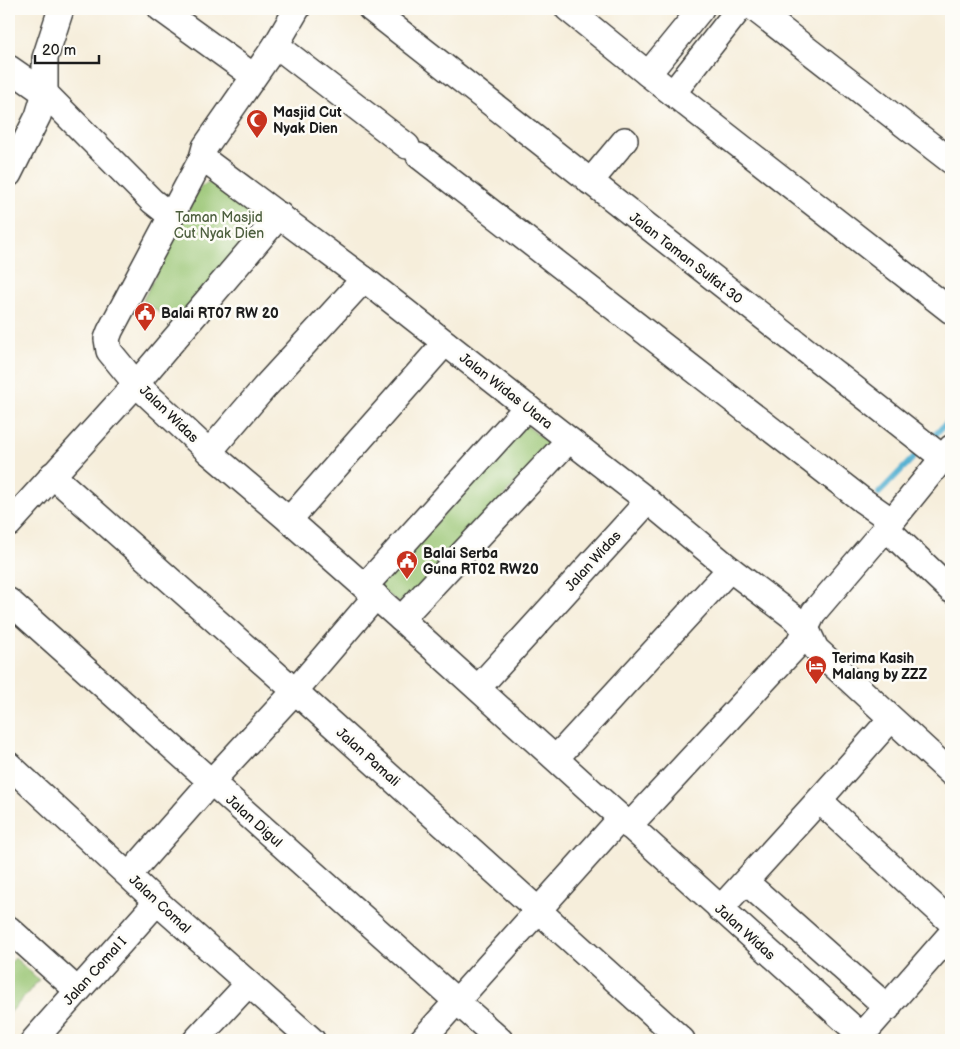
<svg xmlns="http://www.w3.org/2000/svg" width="960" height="1049" font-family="'Balsamiq Sans',sans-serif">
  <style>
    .green { fill: #97c471; stroke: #5a7046 }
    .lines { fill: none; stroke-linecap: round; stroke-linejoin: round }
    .stream { stroke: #53b0d1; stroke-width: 6 }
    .street-casing { stroke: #3d3c39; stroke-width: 28 }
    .street { stroke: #fff; stroke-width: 25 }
    .labels { text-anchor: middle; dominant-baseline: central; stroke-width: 5; stroke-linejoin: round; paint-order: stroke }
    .poi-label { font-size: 14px; font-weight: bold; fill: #1c1c1c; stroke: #fdfcf7; text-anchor: start }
    .park-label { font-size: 14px; fill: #4d5f3e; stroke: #fdfcf7 }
    .street-label { font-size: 14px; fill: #1c1c1c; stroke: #fdfcf7 }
  </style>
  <rect width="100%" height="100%" fill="#fdfcf7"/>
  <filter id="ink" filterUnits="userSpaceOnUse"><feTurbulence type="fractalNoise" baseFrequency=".02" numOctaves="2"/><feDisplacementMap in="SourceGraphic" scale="10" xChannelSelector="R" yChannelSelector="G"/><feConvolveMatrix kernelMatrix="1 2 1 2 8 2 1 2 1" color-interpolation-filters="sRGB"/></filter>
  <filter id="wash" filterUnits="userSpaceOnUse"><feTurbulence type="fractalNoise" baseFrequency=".0096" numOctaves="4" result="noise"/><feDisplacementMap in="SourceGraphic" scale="20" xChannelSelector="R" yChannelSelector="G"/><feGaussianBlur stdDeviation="1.12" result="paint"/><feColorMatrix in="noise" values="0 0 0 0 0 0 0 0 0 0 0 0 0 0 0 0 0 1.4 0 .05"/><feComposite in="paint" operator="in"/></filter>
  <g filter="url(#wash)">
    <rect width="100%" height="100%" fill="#f6eedb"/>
    <g class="green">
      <polygon points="209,182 220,183 262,216 263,223 175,325 143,300 200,187"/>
      <polygon points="526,425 548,443 547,449 403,605 380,589 382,582"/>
      <polygon points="15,958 39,980 9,1014 9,964"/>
    </g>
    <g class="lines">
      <g class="stream">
        <polyline points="933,437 951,418"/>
        <polyline points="879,493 914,457"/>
      </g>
    </g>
  </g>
  <g filter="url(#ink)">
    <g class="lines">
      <g class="street-casing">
        <g id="street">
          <polyline points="161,9 252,75"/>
          <polyline points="297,9 276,45 205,147 202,158 110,331 107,339 109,351 136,384 209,452 289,520 401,619 862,1036"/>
          <polyline points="371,9 943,458"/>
          <polyline points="568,9 648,74 951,311"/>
          <polyline points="755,9 951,161"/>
          <polyline points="276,45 407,146"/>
          <polyline points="9,68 45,93 152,201 171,216"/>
          <polyline points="648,74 701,9"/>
          <polyline points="673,93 739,9"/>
          <polyline points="419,156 862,500 892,521"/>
          <polyline points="202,158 364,279 527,407 648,501 730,569 792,616 807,630 816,649 951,773"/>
          <polyline points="9,174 38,116 45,93 45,58 61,9"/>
          <polyline points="590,182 625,140"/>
          <polyline points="209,452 264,388 364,279"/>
          <polyline points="52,475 295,691 682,1040"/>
          <polyline points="289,520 445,343"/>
          <polyline points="9,524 136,384 280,215"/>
          <polyline points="886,528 951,590"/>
          <polyline points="365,586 527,407"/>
          <polyline points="9,601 500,1040"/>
          <polyline points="401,619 569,440"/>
          <polyline points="478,688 648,501"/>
          <polyline points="556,758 730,569"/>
          <polyline points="9,765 157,902 312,1040"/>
          <polyline points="819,800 951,922"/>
          <polyline points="629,826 798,644 814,612 892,521 951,448"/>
          <polyline points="129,875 211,782 295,691 376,596"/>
          <polyline points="746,882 888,1008"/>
          <polyline points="720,909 819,800 891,719"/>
          <polyline points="9,929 77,990"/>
          <polyline points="34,1040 157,902"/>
          <polyline points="196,1040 248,984"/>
          <polyline points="422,1040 621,818"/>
          <polyline points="858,1040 951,934"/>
        </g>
      </g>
      <use href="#street" class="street"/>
    </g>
  </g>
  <defs>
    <g id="mosque-pin" transform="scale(1.125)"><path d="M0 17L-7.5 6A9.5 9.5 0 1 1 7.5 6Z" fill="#c8321e" stroke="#fdfcf7"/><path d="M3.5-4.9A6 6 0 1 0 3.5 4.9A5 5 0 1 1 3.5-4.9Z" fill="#fff"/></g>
    <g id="civic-pin" transform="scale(1.125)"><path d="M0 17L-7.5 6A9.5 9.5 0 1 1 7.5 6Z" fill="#c8321e" stroke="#fdfcf7"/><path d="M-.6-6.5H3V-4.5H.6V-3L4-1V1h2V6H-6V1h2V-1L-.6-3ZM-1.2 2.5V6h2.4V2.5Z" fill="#fff"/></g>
    <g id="hotel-pin" transform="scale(1.125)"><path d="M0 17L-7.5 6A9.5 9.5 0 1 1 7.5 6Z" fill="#c8321e" stroke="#fdfcf7"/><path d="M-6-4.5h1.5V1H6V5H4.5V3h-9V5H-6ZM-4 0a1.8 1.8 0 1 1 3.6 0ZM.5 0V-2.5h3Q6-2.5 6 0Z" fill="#fff"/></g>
  </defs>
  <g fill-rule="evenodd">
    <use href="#mosque-pin" x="257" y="120"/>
    <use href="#civic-pin" x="145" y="313"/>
    <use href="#civic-pin" x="407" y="561"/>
    <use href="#hotel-pin" x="816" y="666"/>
  </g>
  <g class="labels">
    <g class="poi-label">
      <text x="273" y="112">Masjid Cut<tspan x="273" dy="16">Nyak Dien</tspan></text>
      <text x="161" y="313">Balai RT07 RW 20</text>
      <text x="423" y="553">Balai Serba<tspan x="423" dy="16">Guna RT02 RW20</tspan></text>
      <text x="832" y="658">Terima Kasih<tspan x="832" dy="16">Malang by ZZZ</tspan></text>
    </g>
    <g class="park-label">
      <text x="219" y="217">Taman Masjid<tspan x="219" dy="16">Cut Nyak Dien</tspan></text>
    </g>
    <g class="street-label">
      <text transform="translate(686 258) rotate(38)">Jalan Taman Sulfat 30</text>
      <text transform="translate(506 391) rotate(38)">Jalan Widas Utara</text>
      <text transform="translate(169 414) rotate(44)">Jalan Widas</text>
      <text transform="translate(593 561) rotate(-48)">Jalan Widas</text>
      <text transform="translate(368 757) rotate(42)">Jalan Pamali</text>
      <text transform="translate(254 821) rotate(42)">Jalan Digul</text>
      <text transform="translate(160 904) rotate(43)">Jalan Comal</text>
      <text transform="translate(745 932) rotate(42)">Jalan Widas</text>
      <text transform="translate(95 971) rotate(-48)">Jalan Comal I</text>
    </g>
  </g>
  <rect width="960" height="1049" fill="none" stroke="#fdfcf7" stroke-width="30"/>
  <path d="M35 55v8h64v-8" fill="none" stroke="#1c1c1c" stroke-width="2.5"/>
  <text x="42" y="55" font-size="15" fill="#1c1c1c" stroke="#fdfcf7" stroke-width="4" paint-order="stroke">20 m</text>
</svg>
